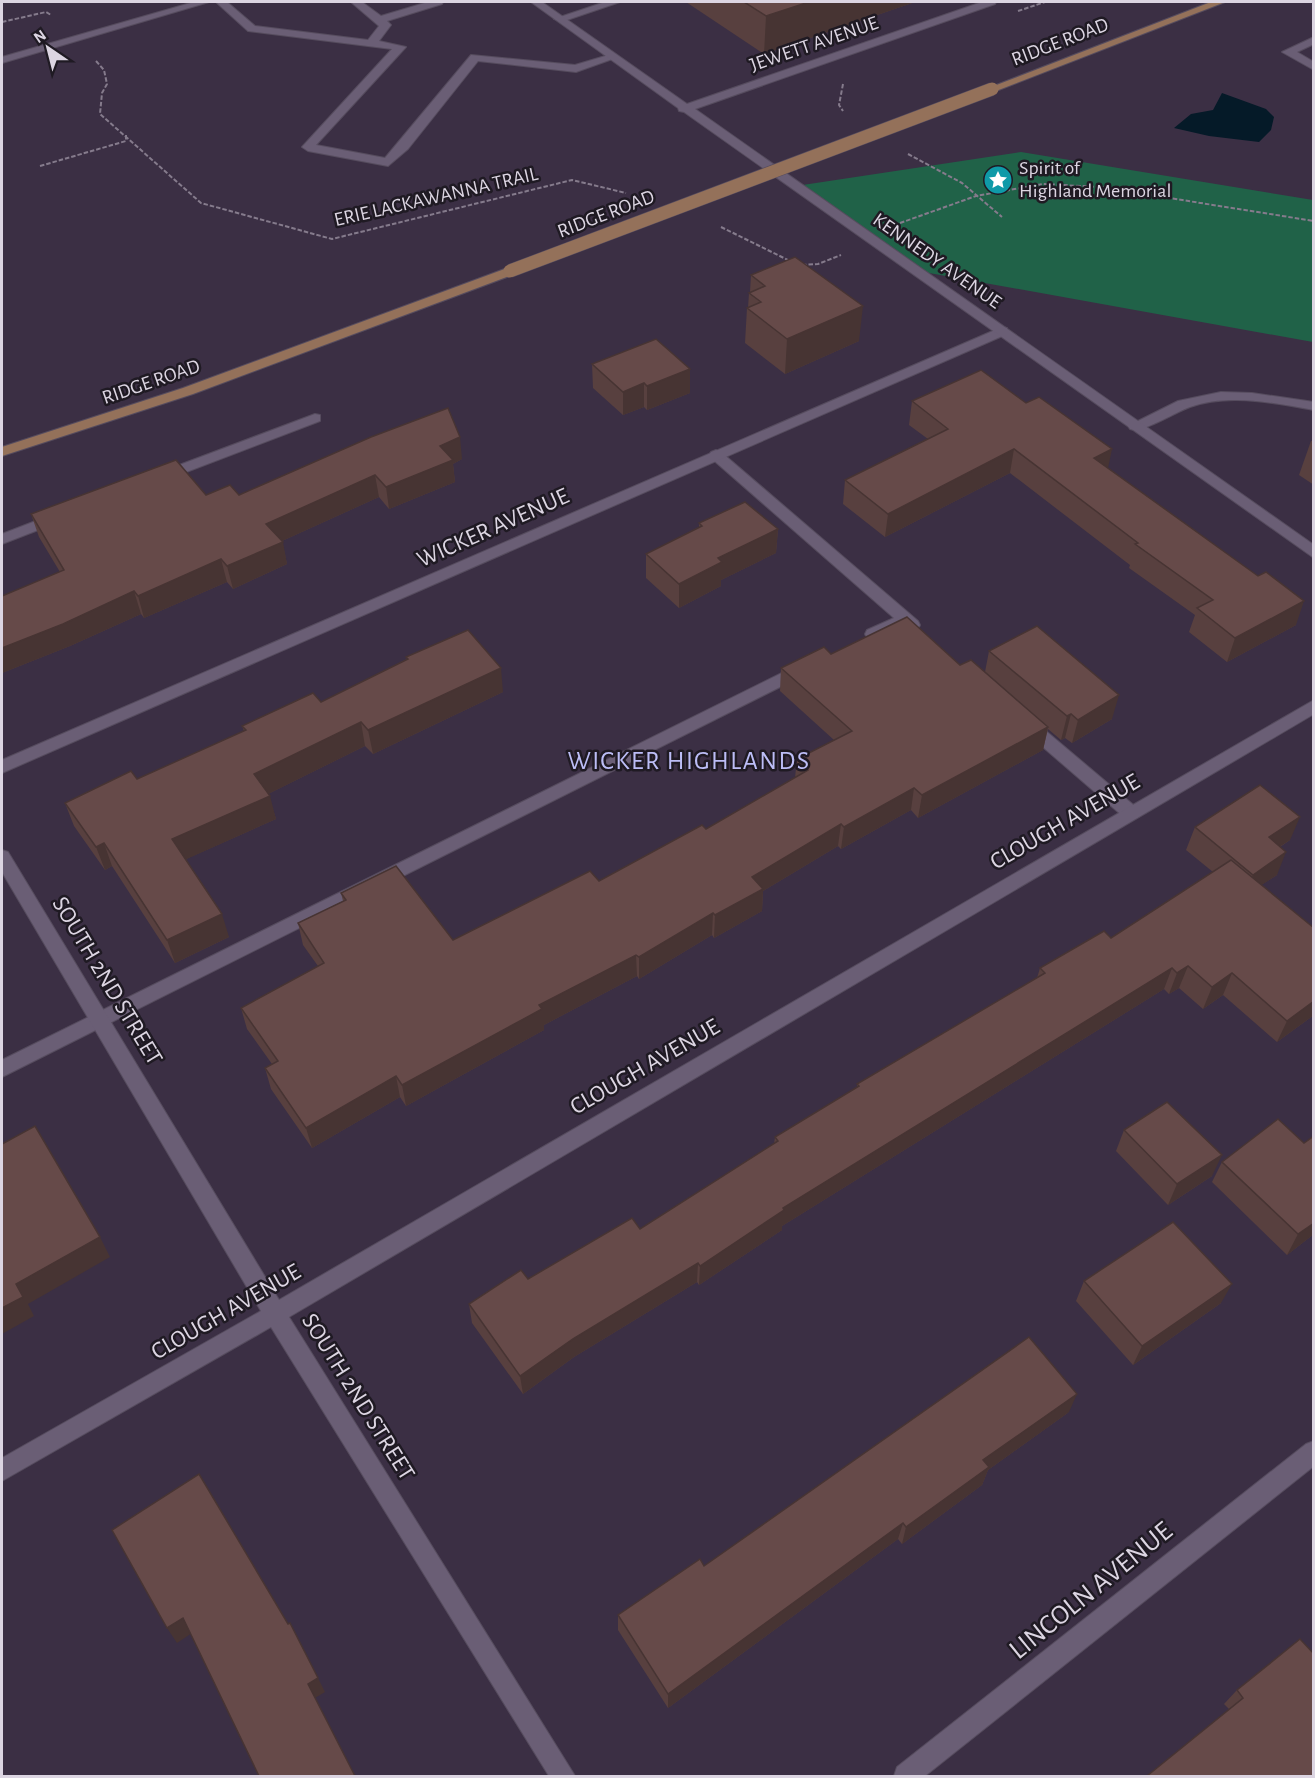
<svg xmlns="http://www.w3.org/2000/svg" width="1315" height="1778" font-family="'Alegreya Sans',sans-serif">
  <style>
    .green { fill: #206248 }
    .water { fill: #051a28 }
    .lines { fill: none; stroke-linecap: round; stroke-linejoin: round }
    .service-casing { stroke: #564c5e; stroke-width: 2 }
    .minor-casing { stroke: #564c5e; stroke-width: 2 }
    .tertiary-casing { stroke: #564c5e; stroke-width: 2 }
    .primary-casing { stroke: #564c5e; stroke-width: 2 }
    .path { stroke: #857b8c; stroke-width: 2; stroke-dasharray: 4.5 2; stroke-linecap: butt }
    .service { fill: #6a5e75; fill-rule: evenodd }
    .minor { fill: #6a5e75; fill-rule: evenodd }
    .tertiary { fill: #6a5e75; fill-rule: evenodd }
    .primary { fill: #94715a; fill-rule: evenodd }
    .primary-bridge-casing { stroke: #564c5e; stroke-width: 14; stroke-linecap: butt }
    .primary-bridge { stroke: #94715a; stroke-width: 13 }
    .wall { fill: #58403f }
    .shaded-wall { fill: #473433 }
    .building { fill: #664a49; stroke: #473433; stroke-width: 1.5 }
    .labels { text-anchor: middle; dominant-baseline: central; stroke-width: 5; stroke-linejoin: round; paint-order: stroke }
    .far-street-label { font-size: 20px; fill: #dcd5e2; stroke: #1f1a23 }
    .far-poi-label { font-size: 20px; fill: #dcd5e2; stroke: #1f1a23; text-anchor: start }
    .street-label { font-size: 24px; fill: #dcd5e2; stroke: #1f1a23 }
    .neighbourhood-label { font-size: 26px; letter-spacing: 1.5px; fill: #bcbdf6; stroke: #1f1a23 }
    .near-street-label { font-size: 28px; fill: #dcd5e2; stroke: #1f1a23 }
  </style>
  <rect width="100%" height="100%" fill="#3b2f44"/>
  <polygon class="green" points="1021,152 1313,200 1313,342 918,271 796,186"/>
  <polygon class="water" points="1222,93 1266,109 1274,117 1271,130 1259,142 1209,136 1174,128 1191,114 1213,110"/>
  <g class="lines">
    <g class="service-casing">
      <g id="service">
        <polygon points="216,2 227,2 255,26 368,40 379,26 351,2 362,2 381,16 428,2 443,2 442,4 387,21 391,25 379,41 406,47 316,145 385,158 471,55 575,65 612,54 618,57 576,72 478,61 408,149 388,166 308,151 302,147 392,49 248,31"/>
        <polygon points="605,2 620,2 564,21 554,19"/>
        <path d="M1221,392l31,1 62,9v8c-40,-7 -85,-17 -124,-3 -15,5 -46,26 -60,22l-2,-3 50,-25z"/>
        <polygon points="315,414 320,415 320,421 168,479 158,479 156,476 158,473"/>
        <polygon points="716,450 721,452 918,621 920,625 918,629 912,630 903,626 879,638 867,638 865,634 867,630 894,618 711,458 709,455 711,452"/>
        <polygon points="59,512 64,514 67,517 64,520 2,544 2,534"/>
        <polygon points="802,663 808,665 810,669 808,673 2,1077 2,1060"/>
        <polygon points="1028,719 1034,721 1137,808 1140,813 1137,818 1125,818 1022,729 1020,725"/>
      </g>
    </g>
    <g class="minor-casing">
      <g id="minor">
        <polygon points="1314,37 1314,44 1297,52 1314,62 1314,70 1282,52"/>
        <polygon points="1002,327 1007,328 1007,334 2,773 2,760"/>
        <polygon points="1314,700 1314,714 289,1317 575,1776 549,1776 271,1327 2,1481 2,1458 261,1311 2,872 2,850 8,852 279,1300"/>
        <polygon points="1314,1441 1314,1466 925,1776 894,1776 897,1767 1306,1444"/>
      </g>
    </g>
    <g class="tertiary-casing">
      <g id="tertiary">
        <polygon points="194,2 209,2 2,63 2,57"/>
        <polygon points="531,2 542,2 687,104 982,2 996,2 995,4 695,109 1314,545 1314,558 684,112 679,111 678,108"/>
      </g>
    </g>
    <g class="primary-casing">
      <g id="primary">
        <polygon points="1211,2 1225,2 996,91 986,89"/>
        <polygon points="510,267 517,271 515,274 193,394 2,456 2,447 183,388"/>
      </g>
    </g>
    <g class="path">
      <polyline points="1018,11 1045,2"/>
      <polyline points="2,22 46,12 51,15"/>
      <polyline points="96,61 104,70 107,84 102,93 100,114 201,203 332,239 572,180 626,193"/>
      <polyline points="843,84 839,105 843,111"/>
      <polyline points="908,154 962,183 1002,217"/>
      <polyline points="40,166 126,141 126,135"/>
      <polyline points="900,223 976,196 1043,184 1100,187 1314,221"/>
      <polyline points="721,227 792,262"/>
      <polyline points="802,265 818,264 841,255"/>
    </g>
    <use href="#service" class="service"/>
    <use href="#minor" class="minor"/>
    <use href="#tertiary" class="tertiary"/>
    <use href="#primary" class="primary"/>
    <g class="primary-bridge-casing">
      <polyline id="primary-bridge" points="510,271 992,89"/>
    </g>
    <use href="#primary-bridge" class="primary-bridge"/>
  </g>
  <g class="wall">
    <polygon points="686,2 915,2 764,54"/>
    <polygon points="751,275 859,341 785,374 745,343 747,308 748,308 749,293 750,292"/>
    <polygon points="592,364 690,369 690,393 647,410 644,407 623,415 593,388"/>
    <polygon points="912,401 1108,468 1296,625 1227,662 1189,632 1195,615 1129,568 1130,565 1010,473 885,537 843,504 845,480 928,439 909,425"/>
    <polygon points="1314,440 1314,485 1299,475 1311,441"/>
    <polygon points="462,459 453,464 455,482 389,509 379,497 282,541 287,564 233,589 227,582 144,618 141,614 70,646 2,673 2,596 60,572 39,537 31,514 206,495 239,495"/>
    <polygon points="699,523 778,529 776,553 721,580 721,586 679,608 646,578 646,554 699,527"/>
    <polygon points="989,651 1112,719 1072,743 1065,738 1061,740 1048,729 1043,750 918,818 911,810 841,849 838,846 763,891 762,911 714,938 712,935 639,979 637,976 544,1025 544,1030 406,1106 400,1097 312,1148 271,1089 265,1068 272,1064 247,1029 241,1008 318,966 303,945 298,923 343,901 341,893 453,940 599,881 706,829 795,778 797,759 834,740 780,691 781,668 831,654 960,665 985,672"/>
    <polygon points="406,657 503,692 373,754 365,746 268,794 276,819 186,859 229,937 175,963 112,866 105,870 74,826 65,803 137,779 244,731 242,726 321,702 407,659"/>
    <polygon points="1195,827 1290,840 1280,847 1277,875 1261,885 1314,928 1314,1015 1277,1042 1223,995 1203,1009 1179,988 1169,994 1164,989 782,1226 782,1230 699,1285 697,1282 574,1357 523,1394 472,1323 469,1304 528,1279 640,1229 774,1144 775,1137 857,1087 857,1084 1037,978 1040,968 1111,938 1213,872 1186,850"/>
    <polygon points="1124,1130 1212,1176 1168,1205 1116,1151"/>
    <polygon points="1314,1136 1314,1234 1287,1255 1212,1182 1222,1162 1304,1143"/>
    <polygon points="1084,1281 1221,1303 1133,1365 1076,1301"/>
    <polygon points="1069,1412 988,1470 982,1485 902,1544 898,1539 668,1708 618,1630 618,1615 704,1566"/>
    <polygon points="1314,1654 1229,1709 1224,1704 1237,1690"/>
  </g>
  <g class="shaded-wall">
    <polygon points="809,2 915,2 764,54 766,16"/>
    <polygon points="863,306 859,341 785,374 787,339"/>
    <polygon points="690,369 690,393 647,410 647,386"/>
    <polygon points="644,383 644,407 623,415 623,392"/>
    <polygon points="460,437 462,459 453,464 455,482 389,509 386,487 440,446"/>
    <polygon points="1014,449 1010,473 885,537 888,514"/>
    <polygon points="1112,449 1107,473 1094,458"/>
    <polygon points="375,475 379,497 271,546 266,524"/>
    <polygon points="778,529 776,553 721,580 721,586 679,608 679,584 718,558"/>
    <polygon points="283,542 287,564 233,589 227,566"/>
    <polygon points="221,559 227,582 144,618 138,596"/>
    <polygon points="134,591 141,614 70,646 2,673 2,648"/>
    <polygon points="1304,601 1296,625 1227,662 1235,638"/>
    <polygon points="501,668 503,692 373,754 368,730"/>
    <polygon points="1119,695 1112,719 1072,743 1078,720"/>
    <polygon points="1071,714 1065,738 1061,740 1067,716"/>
    <polygon points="361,722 365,746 260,798 254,774"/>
    <polygon points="1048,727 1043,750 918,818 922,795"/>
    <polygon points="914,788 911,810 841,849 844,827"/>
    <polygon points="270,796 276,819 180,862 172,839"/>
    <polygon points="1300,817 1290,840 1259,860 1269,837"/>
    <polygon points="841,824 838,846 763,891 762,911 714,938 715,915 752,877"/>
    <polygon points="104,843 112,866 105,870 96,847"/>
    <polygon points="1286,852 1277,875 1243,897 1253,875"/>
    <polygon points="713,913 712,935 639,979 639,957"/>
    <polygon points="222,914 229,937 175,963 167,940"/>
    <polygon points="636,955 637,976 544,1025 544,1030 406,1106 402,1085 539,1005"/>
    <polygon points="1188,966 1179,988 1169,994 1177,973"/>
    <polygon points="1172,968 1164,989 782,1226 782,1230 699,1285 700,1266 783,1208"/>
    <polygon points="1232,973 1223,995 1203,1009 1212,987"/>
    <polygon points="1314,1001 1314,1015 1277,1042 1287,1021"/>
    <polygon points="396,1076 400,1097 312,1148 306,1128"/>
    <polygon points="1222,1155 1212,1176 1168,1205 1177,1184"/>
    <polygon points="1314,1223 1314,1234 1287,1255 1298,1234"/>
    <polygon points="100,1237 110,1257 28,1304 34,1316 2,1334 2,1308 16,1284"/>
    <polygon points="698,1263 697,1282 574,1357 523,1394 520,1376 573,1339"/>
    <polygon points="1232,1284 1221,1303 1133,1365 1142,1346"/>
    <polygon points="1077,1394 1069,1412 988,1470 982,1485 902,1544 906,1527 983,1460"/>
    <polygon points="903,1523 898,1539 668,1708 668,1694"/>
    <polygon points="183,1618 192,1633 177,1643 167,1628"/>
    <polygon points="318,1678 325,1692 315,1698 308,1684"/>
  </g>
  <g class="building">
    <polygon points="744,2 809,2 766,16"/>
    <polygon points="795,257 863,306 787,339 747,308 761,302 749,293 765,286 751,275"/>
    <polygon points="656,339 690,369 647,386 644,383 623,392 592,364"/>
    <polygon points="981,370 1026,403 1039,397 1112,449 1094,458 1258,576 1266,572 1304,601 1235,638 1197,608 1213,600 1135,544 1138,543 1014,449 888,514 845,480 948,429 912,401"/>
    <polygon points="448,408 460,437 440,446 453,460 386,487 375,475 266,524 283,542 227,566 221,559 138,596 134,591 63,624 2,648 2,596 64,570 31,514 176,460 206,495 230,485 239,495 371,437"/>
    <polygon points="745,502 778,529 718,558 722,562 679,584 646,554 702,526 699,523"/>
    <polygon points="907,617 960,665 971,660 1048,727 922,795 914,788 844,827 841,824 752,877 763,889 715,915 713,913 639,957 636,955 539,1005 542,1009 402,1085 396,1076 306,1128 265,1068 278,1061 241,1008 324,963 298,923 346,900 341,893 396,866 453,940 590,871 599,881 702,825 706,829 808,770 797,759 852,731 781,668 824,647 831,654"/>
    <polygon points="1037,626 1119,695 1078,720 1071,714 1067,716 989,651"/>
    <polygon points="468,630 501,668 368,730 361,722 254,774 270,796 172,839 222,914 167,940 104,843 96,847 65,803 131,771 137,779 246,730 242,726 313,693 321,702 408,659 406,657"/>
    <polygon points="1260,785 1300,817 1269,837 1286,852 1253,875 1195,827"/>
    <polygon points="1231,860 1314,928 1314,1001 1287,1021 1232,973 1212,987 1188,966 1177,973 1172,968 783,1208 784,1210 700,1266 698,1263 573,1339 520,1376 469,1304 521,1270 528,1279 632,1218 640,1229 778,1141 775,1137 859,1086 857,1084 1045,973 1040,968 1104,931 1111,938"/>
    <polygon points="1167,1102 1222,1155 1177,1184 1124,1130"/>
    <polygon points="1278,1119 1304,1143 1314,1136 1314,1223 1298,1234 1222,1162"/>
    <polygon points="35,1126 100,1237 16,1284 23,1297 2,1308 2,1144"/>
    <polygon points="1173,1222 1232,1284 1142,1346 1084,1281"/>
    <polygon points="1029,1337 1077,1394 983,1460 989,1467 906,1527 903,1523 668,1694 618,1615 700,1559 704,1566"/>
    <polygon points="199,1474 288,1624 290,1623 318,1678 308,1684 355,1776 259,1776 183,1618 167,1628 112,1530"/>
    <polygon points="1300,1639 1314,1654 1314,1776 1147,1776 1243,1698 1237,1690"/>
  </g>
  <defs>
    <g id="sight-disc" transform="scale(1.5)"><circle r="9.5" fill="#0f9aa8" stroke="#1f1a23"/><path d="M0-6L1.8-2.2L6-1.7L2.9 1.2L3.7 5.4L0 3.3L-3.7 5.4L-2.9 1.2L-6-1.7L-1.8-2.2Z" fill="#fff"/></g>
  </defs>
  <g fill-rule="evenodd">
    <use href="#sight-disc" x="998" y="180"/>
  </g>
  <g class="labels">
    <g class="far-street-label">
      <text transform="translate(1060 42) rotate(-21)">RIDGE ROAD</text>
      <text transform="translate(814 44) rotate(-19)">JEWETT AVENUE</text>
      <text transform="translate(436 197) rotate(-13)">ERIE LACKAWANNA TRAIL</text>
      <text transform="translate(606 214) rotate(-21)">RIDGE ROAD</text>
      <text transform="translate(937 261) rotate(35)">KENNEDY AVENUE</text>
      <text transform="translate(151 382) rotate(-19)">RIDGE ROAD</text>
    </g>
    <g class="far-poi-label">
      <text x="1019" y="168">Spirit of<tspan x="1019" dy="23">Highland Memorial</tspan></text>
    </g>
    <g class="street-label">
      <text transform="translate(493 528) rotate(-24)">WICKER AVENUE</text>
      <text transform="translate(1065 822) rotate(-30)">CLOUGH AVENUE</text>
      <text transform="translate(107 981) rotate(59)">SOUTH 2ND STREET</text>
      <text transform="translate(645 1067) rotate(-30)">CLOUGH AVENUE</text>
      <text transform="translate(226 1312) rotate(-30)">CLOUGH AVENUE</text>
      <text transform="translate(358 1397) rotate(58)">SOUTH 2ND STREET</text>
    </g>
    <g class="neighbourhood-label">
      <text x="689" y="761">WICKER HIGHLANDS</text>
    </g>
    <g class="near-street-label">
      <text transform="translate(1091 1591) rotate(-39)">LINCOLN AVENUE</text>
    </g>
  </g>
  <rect width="1315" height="1778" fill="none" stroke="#dcd5e2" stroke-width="6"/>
  <g transform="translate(48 48) rotate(325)" stroke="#1f1a23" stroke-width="4.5" paint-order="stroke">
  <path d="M0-4.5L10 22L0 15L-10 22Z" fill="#dcd5e2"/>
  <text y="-9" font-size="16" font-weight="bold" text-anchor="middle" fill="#dcd5e2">N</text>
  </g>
</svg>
